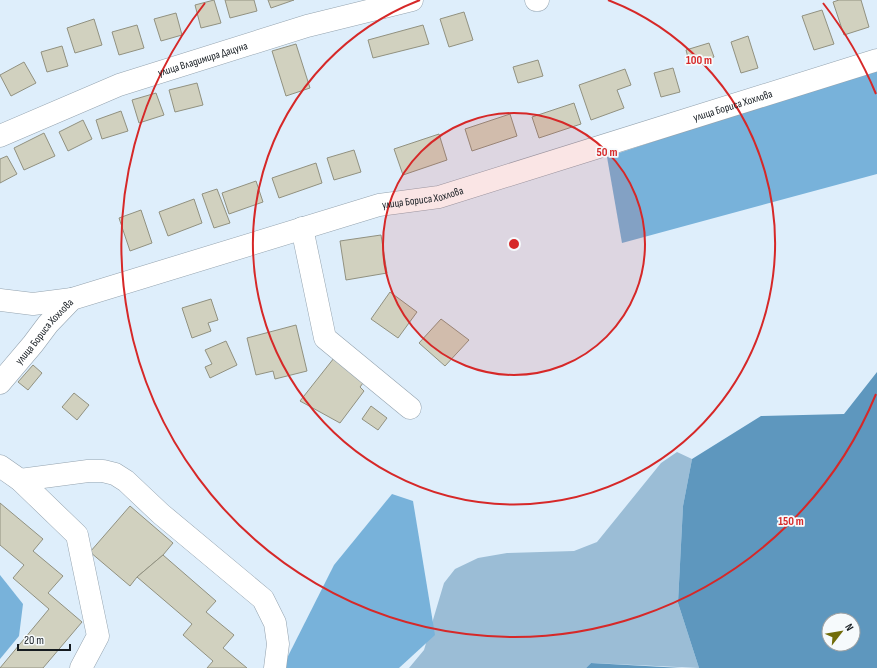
<svg xmlns="http://www.w3.org/2000/svg" width="877" height="668" font-family="'Sofia Sans Condensed',sans-serif">
  <style>
    .green { fill: #9bbdd6 }
    .forest { fill: #78b2da }
    .water { fill: #5e97be; fill-rule: evenodd }
    .building { fill: #d1d1bf; stroke: #919180 }
    .lines { fill: none; stroke-linecap: round; stroke-linejoin: round }
    .minor-casing { stroke: #94a3af; stroke-width: 23 }
    .minor { stroke: #fff; stroke-width: 22 }
    .ring { fill: none; stroke: #d62828; stroke-width: 2 }
    .labels { text-anchor: middle; dominant-baseline: central; stroke-width: 3.5; stroke-linejoin: round; paint-order: stroke }
    .street-label { font-size: 11px; fill: #151b20; stroke: #f6fafc }
    .centre { fill: #d62828; stroke: #f6fafc; stroke-width: 2 }
    .ring-label { font-size: 12px; text-anchor: middle; font-weight: bold; fill: #d62828; stroke: #f6fafc; stroke-width: 3.5; stroke-linejoin: round; paint-order: stroke }
  </style>
  <rect width="100%" height="100%" fill="#deeefb"/>
  <polygon class="green" points="677,452 692,459 683,506 678,603 699,668 591,663 586,668 409,668 424,650 444,583 455,569 478,558 507,553 574,551 597,542 661,463"/>
  <g class="forest">
    <polygon points="877,67 877,174 622,243 607,157"/>
    <polygon points="392,494 413,501 435,635 399,668 282,668 334,565"/>
    <polygon points="0,575 23,604 19,636 0,659"/>
  </g>
  <g class="water">
    <path d="M877,372v296h-178l-21,-65 5,-97 9,-47 69,-43 83,-2zM829,620h24v24h-24z"/>
    <polygon points="591,663 682,668 586,668"/>
  </g>
  <g class="building">
    <polygon points="214,0 221,23 201,28 195,5"/>
    <polygon points="225,0 254,0 257,11 230,18"/>
    <polygon points="268,0 294,0 271,8"/>
    <polygon points="839,0 861,0 869,27 844,35 833,2"/>
    <polygon points="822,10 834,44 814,50 802,16"/>
    <polygon points="464,12 473,40 449,47 440,19"/>
    <polygon points="176,13 182,35 161,41 154,19"/>
    <polygon points="94,19 102,45 75,53 67,28"/>
    <polygon points="137,25 144,48 119,55 112,32"/>
    <polygon points="423,25 429,44 373,58 368,40"/>
    <polygon points="748,36 758,68 741,73 731,42"/>
    <polygon points="709,43 714,57 690,65 686,50"/>
    <polygon points="296,44 310,88 286,96 272,51"/>
    <polygon points="62,46 68,66 47,72 41,52"/>
    <polygon points="538,60 543,76 518,83 513,67"/>
    <polygon points="24,62 36,83 11,96 0,75"/>
    <polygon points="673,68 680,92 661,97 654,73"/>
    <polygon points="625,69 631,85 617,90 624,108 591,120 579,85"/>
    <polygon points="197,83 203,105 175,112 169,90"/>
    <polygon points="156,93 164,115 139,123 132,100"/>
    <polygon points="574,103 581,124 539,138 532,117"/>
    <polygon points="121,111 128,131 102,139 96,120"/>
    <polygon points="510,114 517,136 472,151 465,129"/>
    <polygon points="83,120 92,139 68,151 59,132"/>
    <polygon points="44,133 55,156 24,170 14,148"/>
    <polygon points="439,134 447,160 403,175 394,149"/>
    <polygon points="354,150 361,172 334,180 327,158"/>
    <polygon points="7,156 17,174 0,183 0,159"/>
    <polygon points="316,163 322,183 279,198 272,178"/>
    <polygon points="256,181 263,202 229,214 222,193"/>
    <polygon points="217,189 230,223 214,228 202,194"/>
    <polygon points="194,199 202,223 168,236 159,212"/>
    <polygon points="141,210 152,243 130,251 119,218"/>
    <polygon points="381,235 387,273 346,280 340,241"/>
    <polygon points="390,292 417,312 398,338 371,319"/>
    <polygon points="211,299 218,320 208,323 211,331 192,338 182,308"/>
    <polygon points="441,319 469,340 445,366 419,343"/>
    <polygon points="296,325 307,371 275,379 273,371 256,375 247,338"/>
    <polygon points="226,341 237,365 210,378 205,367 212,364 205,350"/>
    <polygon points="334,358 366,379 360,387 364,391 340,423 300,401"/>
    <polygon points="33,365 42,373 28,390 18,382"/>
    <polygon points="74,393 89,405 77,420 62,407"/>
    <polygon points="371,406 387,418 378,430 362,419"/>
    <polygon points="0,503 43,539 33,551 63,576 48,593 82,622 43,668 0,668 49,609 13,578 24,565 0,545"/>
    <polygon points="130,506 173,543 163,555 137,577 130,586 90,552"/>
    <polygon points="163,555 216,601 206,612 234,635 223,648 247,668 207,668 213,661 183,635 192,624 137,577"/>
  </g>
  <g class="lines">
    <g class="minor-casing">
      <g id="minor">
        <polyline points="536,0 538,0"/>
        <path id="s1" d="M0,136l119,-51 188,-59 105,-26"/>
        <polyline points="302,228 325,338 410,408"/>
        <polyline points="0,300 33,304 72,299"/>
        <path id="s2" d="M0,383l33,-39 15,-20 24,-25 307,-94 60,-8 438,-137"/>
        <polyline points="0,466 20,480 77,535 98,636 81,668"/>
        <polyline points="20,480 88,471 103,471 115,474 126,481 161,514 263,599 275,623 278,644 275,668"/>
      </g>
    </g>
    <use href="#minor" class="minor"/>
  </g>
  <circle cx="514" cy="244" r="131" fill="#d62828" fill-opacity=".12"/>
  <g class="ring">
    <circle cx="514" cy="244" r="131"/>
    <path d="M608 0A261 261 0 1 1 420 0"/>
    <path d="M876 394A392 392 0 1 1 205 3M823 3A392 392 0 0 1 876 94"/>
  </g>
  <g class="labels">
    <g class="street-label">
      <text stroke="none"><textPath href="#s1" startOffset="217">улица Владимира Дацуна</textPath></text>
      <text stroke="none"><textPath href="#s2" startOffset="800">улица Бориса Хохлова</textPath></text>
      <text stroke="none"><textPath href="#s2" startOffset="476">улица Бориса Хохлова</textPath></text>
      <text stroke="none"><textPath href="#s2" startOffset="68">улица Бориса Хохлова</textPath></text>
    </g>
  </g>
  <circle cx="514" cy="244" r="6" class="centre"/>
  <g class="ring-label">
    <text x="699" y="64">100 m</text>
    <text x="607" y="156">50 m</text>
    <text x="791" y="525">150 m</text>
  </g>
  <g transform="translate(841 632) rotate(59)"><circle r="19" fill="#f6fafc" stroke="#9ca1a4"/>
  <path d="M0-3L7 15L0 10L-7 15Z" fill="#716c09"/>
  <text y="-6" font-size="11" font-weight="bold" text-anchor="middle" fill="#151b20">N</text>
  </g>
  <path d="M18 644v6h52v-6" fill="none" stroke="#151b20" stroke-width="2"/>
  <text x="24" y="644" font-size="12" fill="#151b20" stroke="#f6fafc" stroke-width="3" paint-order="stroke">20 m</text>
</svg>
